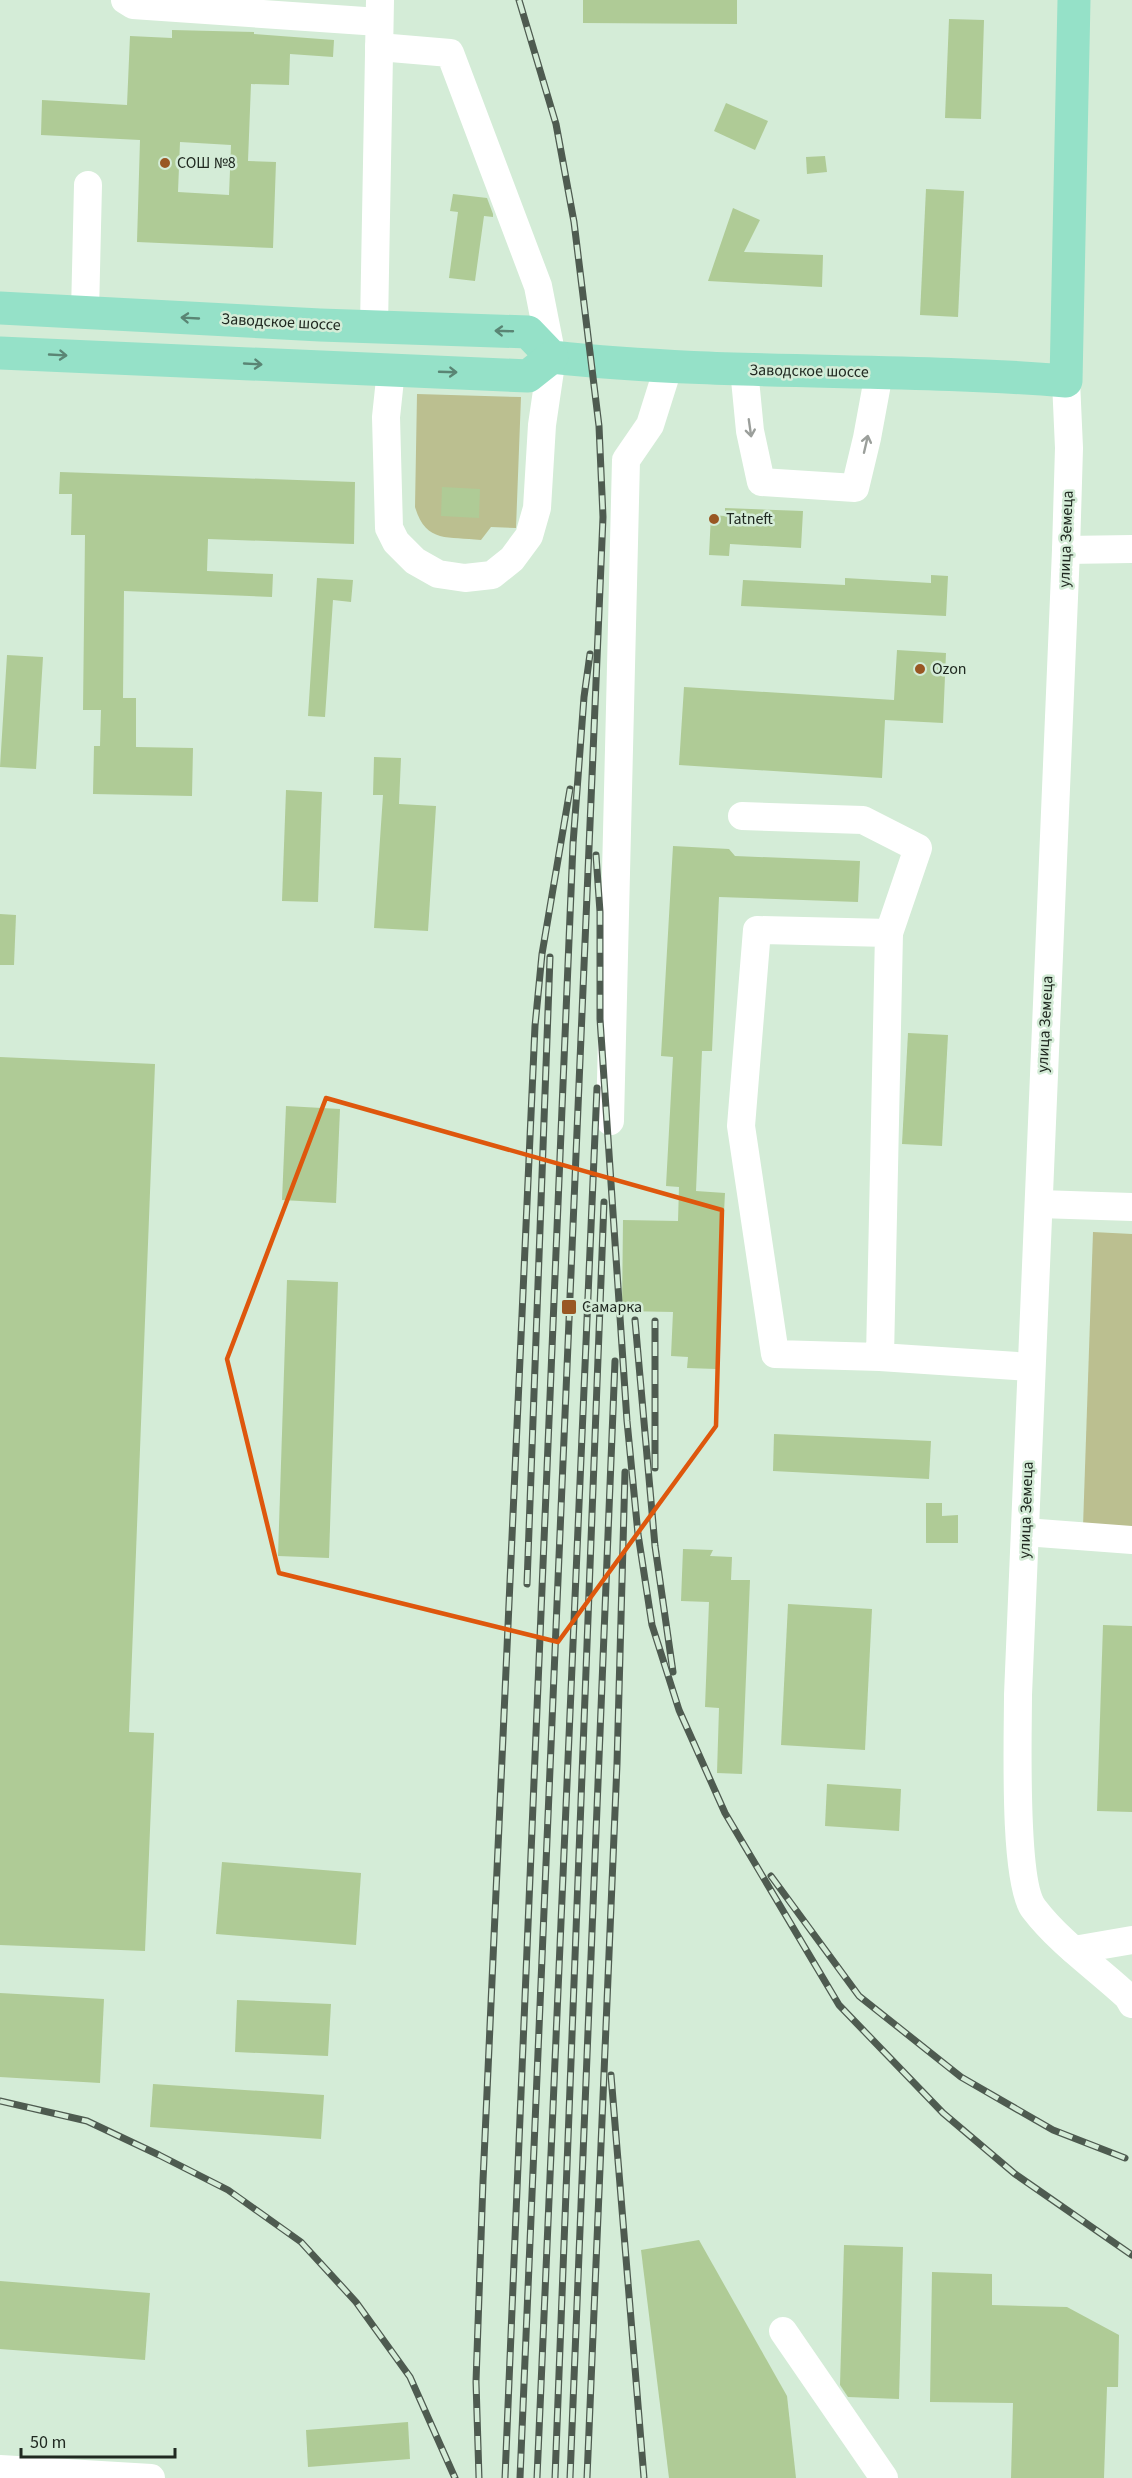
<svg xmlns="http://www.w3.org/2000/svg" width="1132" height="2478" font-family="'Source Sans 3',sans-serif">
  <style>
    .green { fill: #bbbf90 }
    .building { fill: #afcb96; fill-rule: evenodd }
    .lines { fill: none; stroke-linecap: round; stroke-linejoin: round }
    .minor { stroke: #fff; stroke-width: 28 }
    .major { stroke: #95e1c8; stroke-width: 33 }
    .rail-casing { stroke: #4e5b50; stroke-width: 7 }
    .rail { stroke: #d4ecd7; stroke-width: 4.5; stroke-dasharray: 14; stroke-linecap: butt }
    .oneway { stroke: #5a8574 }
    .oneway2 { stroke: #9b9f9b }
    .marked { fill: none; stroke: #de570d; stroke-width: 4.5; stroke-linejoin: round }
    .poi-dot { fill: #995723; stroke: #d4ecd7; stroke-width: 2 }
    .labels { text-anchor: middle; dominant-baseline: central; stroke-width: 5; stroke-linejoin: round; paint-order: stroke }
    .poi-label { font-size: 16px; fill: #202921; stroke: #d4ecd7; text-anchor: start }
    .street-label { font-size: 16px; fill: #202921; stroke: #d4ecd7 }
  </style>
  <rect width="100%" height="100%" fill="#d4ecd7"/>
  <g class="green">
    <path d="M417,394l104,3 -5,131 -25,-1 -10,13c-33,-4 -55,4 -66,-33z"/>
    <polygon points="1093,1232 1132,1234 1132,1529 1083,1527"/>
  </g>
  <g class="building">
    <polygon points="583,0 737,0 737,24 583,23"/>
    <polygon points="949,19 984,20 981,119 945,118"/>
    <path d="M172,30l82,2v2l80,6 -1,17 -43,-3 -1,31 -38,-1 -3,77 28,1 -3,86 -136,-6 3,-102 -99,-5 1,-35 85,5 3,-69 42,2zM180,142l51,3 -2,50 -51,-3z"/>
    <polygon points="726,103 768,121 755,150 714,131"/>
    <polygon points="825,156 827,172 807,174 806,157"/>
    <polygon points="926,189 964,191 958,317 920,315"/>
    <polygon points="453,194 487,198 493,214 493,217 484,216 475,281 449,278 458,212 450,211"/>
    <polygon points="733,208 760,220 744,252 823,255 822,287 708,281"/>
    <polygon points="60,472 355,482 354,544 208,539 207,571 273,574 272,597 124,591 123,698 136,698 136,747 193,748 192,796 93,794 94,746 100,746 101,710 83,710 85,535 71,535 72,494 59,494"/>
    <polygon points="442,487 480,489 479,518 441,516"/>
    <polygon points="725,508 803,511 801,548 730,544 729,556 709,555 711,515 725,516"/>
    <polygon points="931,575 948,576 946,616 741,606 743,580 845,585 845,578 931,583"/>
    <polygon points="317,578 353,580 351,602 333,600 325,717 308,716"/>
    <polygon points="897,650 946,653 943,723 885,720 882,778 679,765 684,687 894,700"/>
    <polygon points="7,655 43,657 36,769 0,767"/>
    <polygon points="374,757 401,758 399,804 436,806 428,931 374,928 383,795 373,795"/>
    <polygon points="286,790 322,792 318,902 282,901"/>
    <polygon points="673,846 729,849 735,856 860,861 858,902 719,897 712,1051 702,1051 696,1191 725,1193 716,1369 687,1368 688,1357 671,1356 673,1312 622,1311 623,1220 678,1221 679,1187 666,1186 673,1057 661,1056"/>
    <polygon points="0,914 16,915 14,965 0,965"/>
    <polygon points="908,1033 948,1035 942,1146 902,1144"/>
    <polygon points="0,1057 155,1064 129,1732 154,1733 145,1951 0,1945"/>
    <polygon points="286,1106 340,1109 336,1203 282,1200"/>
    <polygon points="287,1280 338,1282 329,1558 278,1556"/>
    <polygon points="774,1434 931,1441 929,1479 773,1471"/>
    <polygon points="926,1503 942,1503 942,1516 958,1515 958,1543 926,1543"/>
    <polygon points="683,1549 713,1550 710,1556 732,1557 731,1580 750,1580 742,1774 717,1773 719,1708 705,1707 709,1602 681,1601"/>
    <polygon points="788,1604 872,1609 865,1750 781,1745"/>
    <polygon points="1103,1625 1132,1626 1132,1812 1097,1811"/>
    <polygon points="827,1784 901,1789 899,1831 825,1826"/>
    <polygon points="222,1862 361,1873 356,1945 216,1934"/>
    <polygon points="0,1993 104,1999 100,2083 0,2077"/>
    <polygon points="237,2000 331,2004 328,2056 235,2052"/>
    <polygon points="153,2084 324,2095 321,2139 150,2127"/>
    <polygon points="699,2240 787,2396 796,2478 669,2478 641,2250"/>
    <polygon points="844,2245 903,2247 899,2399 848,2397 840,2385"/>
    <polygon points="932,2272 992,2274 992,2305 1067,2307 1119,2335 1118,2387 1107,2387 1104,2478 1011,2478 1013,2403 930,2402"/>
    <polygon points="0,2281 150,2293 145,2360 0,2349"/>
    <polygon points="408,2422 410,2459 308,2467 306,2430"/>
  </g>
  <g class="lines">
    <g class="minor">
      <polyline points="125,0 133,5 379,22"/>
      <polyline points="379,47 450,53 538,286 552,357 542,425 537,508 529,536 512,559 492,575 465,578 438,574 415,561 396,542 389,528 386,417 391,370"/>
      <polyline points="85,313 88,185"/>
      <polyline points="374,326 380,0"/>
      <polyline points="744,369 750,431 761,482 855,488 867,438 879,373"/>
      <path d="M1066,381l3,67 -3,102 -48,1145c0,39 -5,188 16,214 26,34 63,59 94,88l4,7"/>
      <polyline points="1066,550 1132,549"/>
      <polyline points="742,816 863,820 918,848 889,933"/>
      <polyline points="610,1121 626,460 650,425 668,368"/>
      <polyline points="1039,1204 1132,1207"/>
      <polyline points="880,1357 889,933 757,930 741,1126 775,1354 880,1357 1031,1367"/>
      <polyline points="1025,1532 1132,1540"/>
      <polyline points="1074,1950 1132,1940"/>
      <polyline points="783,2331 884,2478"/>
      <polyline points="0,2469 151,2478"/>
    </g>
    <g class="major">
      <path d="M0,308l320,17 208,7 24,25c171,19 343,10 514,24l8,-381"/>
      <polyline points="0,353 528,376 552,357"/>
    </g>
    <g class="rail-casing">
      <g id="rail">
        <polyline points="519,0 556,124 574,222 599,426 603,517 520,2478"/>
        <polyline points="596,855 600,912 600,1019 627,1421 638,1534 652,1625 679,1710 725,1813 839,2005 943,2113 1015,2174 1132,2255"/>
        <polyline points="635,1320 655,1546 673,1672"/>
        <polyline points="655,1468 655,1321"/>
        <polyline points="527,1584 550,957"/>
        <polyline points="771,1876 859,1996 961,2077 1053,2130 1125,2158"/>
        <polyline points="611,2075 644,2478"/>
        <polyline points="0,2101 87,2121 159,2155 228,2190 301,2242 356,2302 410,2377 455,2478"/>
        <polyline points="479,2478 476,2382 483,2181 535,1026 542,954 570,789"/>
        <polyline points="505,2478 573,844 584,697 590,654"/>
        <polyline points="537,2478 597,1088"/>
        <polyline points="555,2478 604,1202"/>
        <polyline points="570,2478 615,1361"/>
        <polyline points="587,2478 617,1764 625,1472"/>
      </g>
    </g>
    <use href="#rail" class="rail"/>
  </g>
  <defs><path id="oneway-shaft" d="M-6 0H5M1.5-3L5.5 0L1.5 3" fill="none" stroke-width="1.6" stroke-linecap="round" stroke-linejoin="round" transform="scale(1.5)"/></defs>
  <g class="oneway">
    <use href="#oneway-shaft" transform="translate(190 318) rotate(-177)"/>
    <use href="#oneway-shaft" transform="translate(504 331) rotate(-178)"/>
    <use href="#oneway-shaft" transform="translate(58 355) rotate(3)"/>
    <use href="#oneway-shaft" transform="translate(253 364) rotate(3)"/>
    <use href="#oneway-shaft" transform="translate(448 372) rotate(2)"/>
  </g>
  <g class="oneway2">
    <use href="#oneway-shaft" transform="translate(750 428) rotate(82)"/>
    <use href="#oneway-shaft" transform="translate(866 444) rotate(-77)"/>
  </g>
  <path class="marked" d="M326,1098l396,112 -6,216 -158,216 -279,-69 -52,-214z"/>
  <g class="poi-dot">
    <circle cx="165" cy="163" r="6"/>
    <circle cx="714" cy="519" r="6"/>
    <circle cx="920" cy="669" r="6"/>
    <rect x="561" y="1299" width="16" height="16" rx="3"/>
  </g>
  <g class="labels">
    <g class="poi-label">
      <text x="177" y="163">СОШ №8</text>
      <text x="726" y="519">Tatneft</text>
      <text x="932" y="669">Ozon</text>
      <text x="582" y="1307">Самарка</text>
    </g>
    <g class="street-label">
      <text transform="translate(281 322) rotate(3)">Заводское шоссе</text>
      <text transform="translate(809 371) rotate(1)">Заводское шоссе</text>
      <text transform="translate(1066 539) rotate(-88)">улица Земеца</text>
      <text transform="translate(1045 1024) rotate(-87)">улица Земеца</text>
      <text transform="translate(1026 1510) rotate(-88)">улица Земеца</text>
    </g>
  </g>
  <path d="M21 2448v9h154v-9" fill="none" stroke="#202921" stroke-width="3"/>
  <text x="30" y="2448" font-size="18" fill="#202921" stroke="#d4ecd7" stroke-width="4.5" paint-order="stroke">50 m</text>
</svg>
